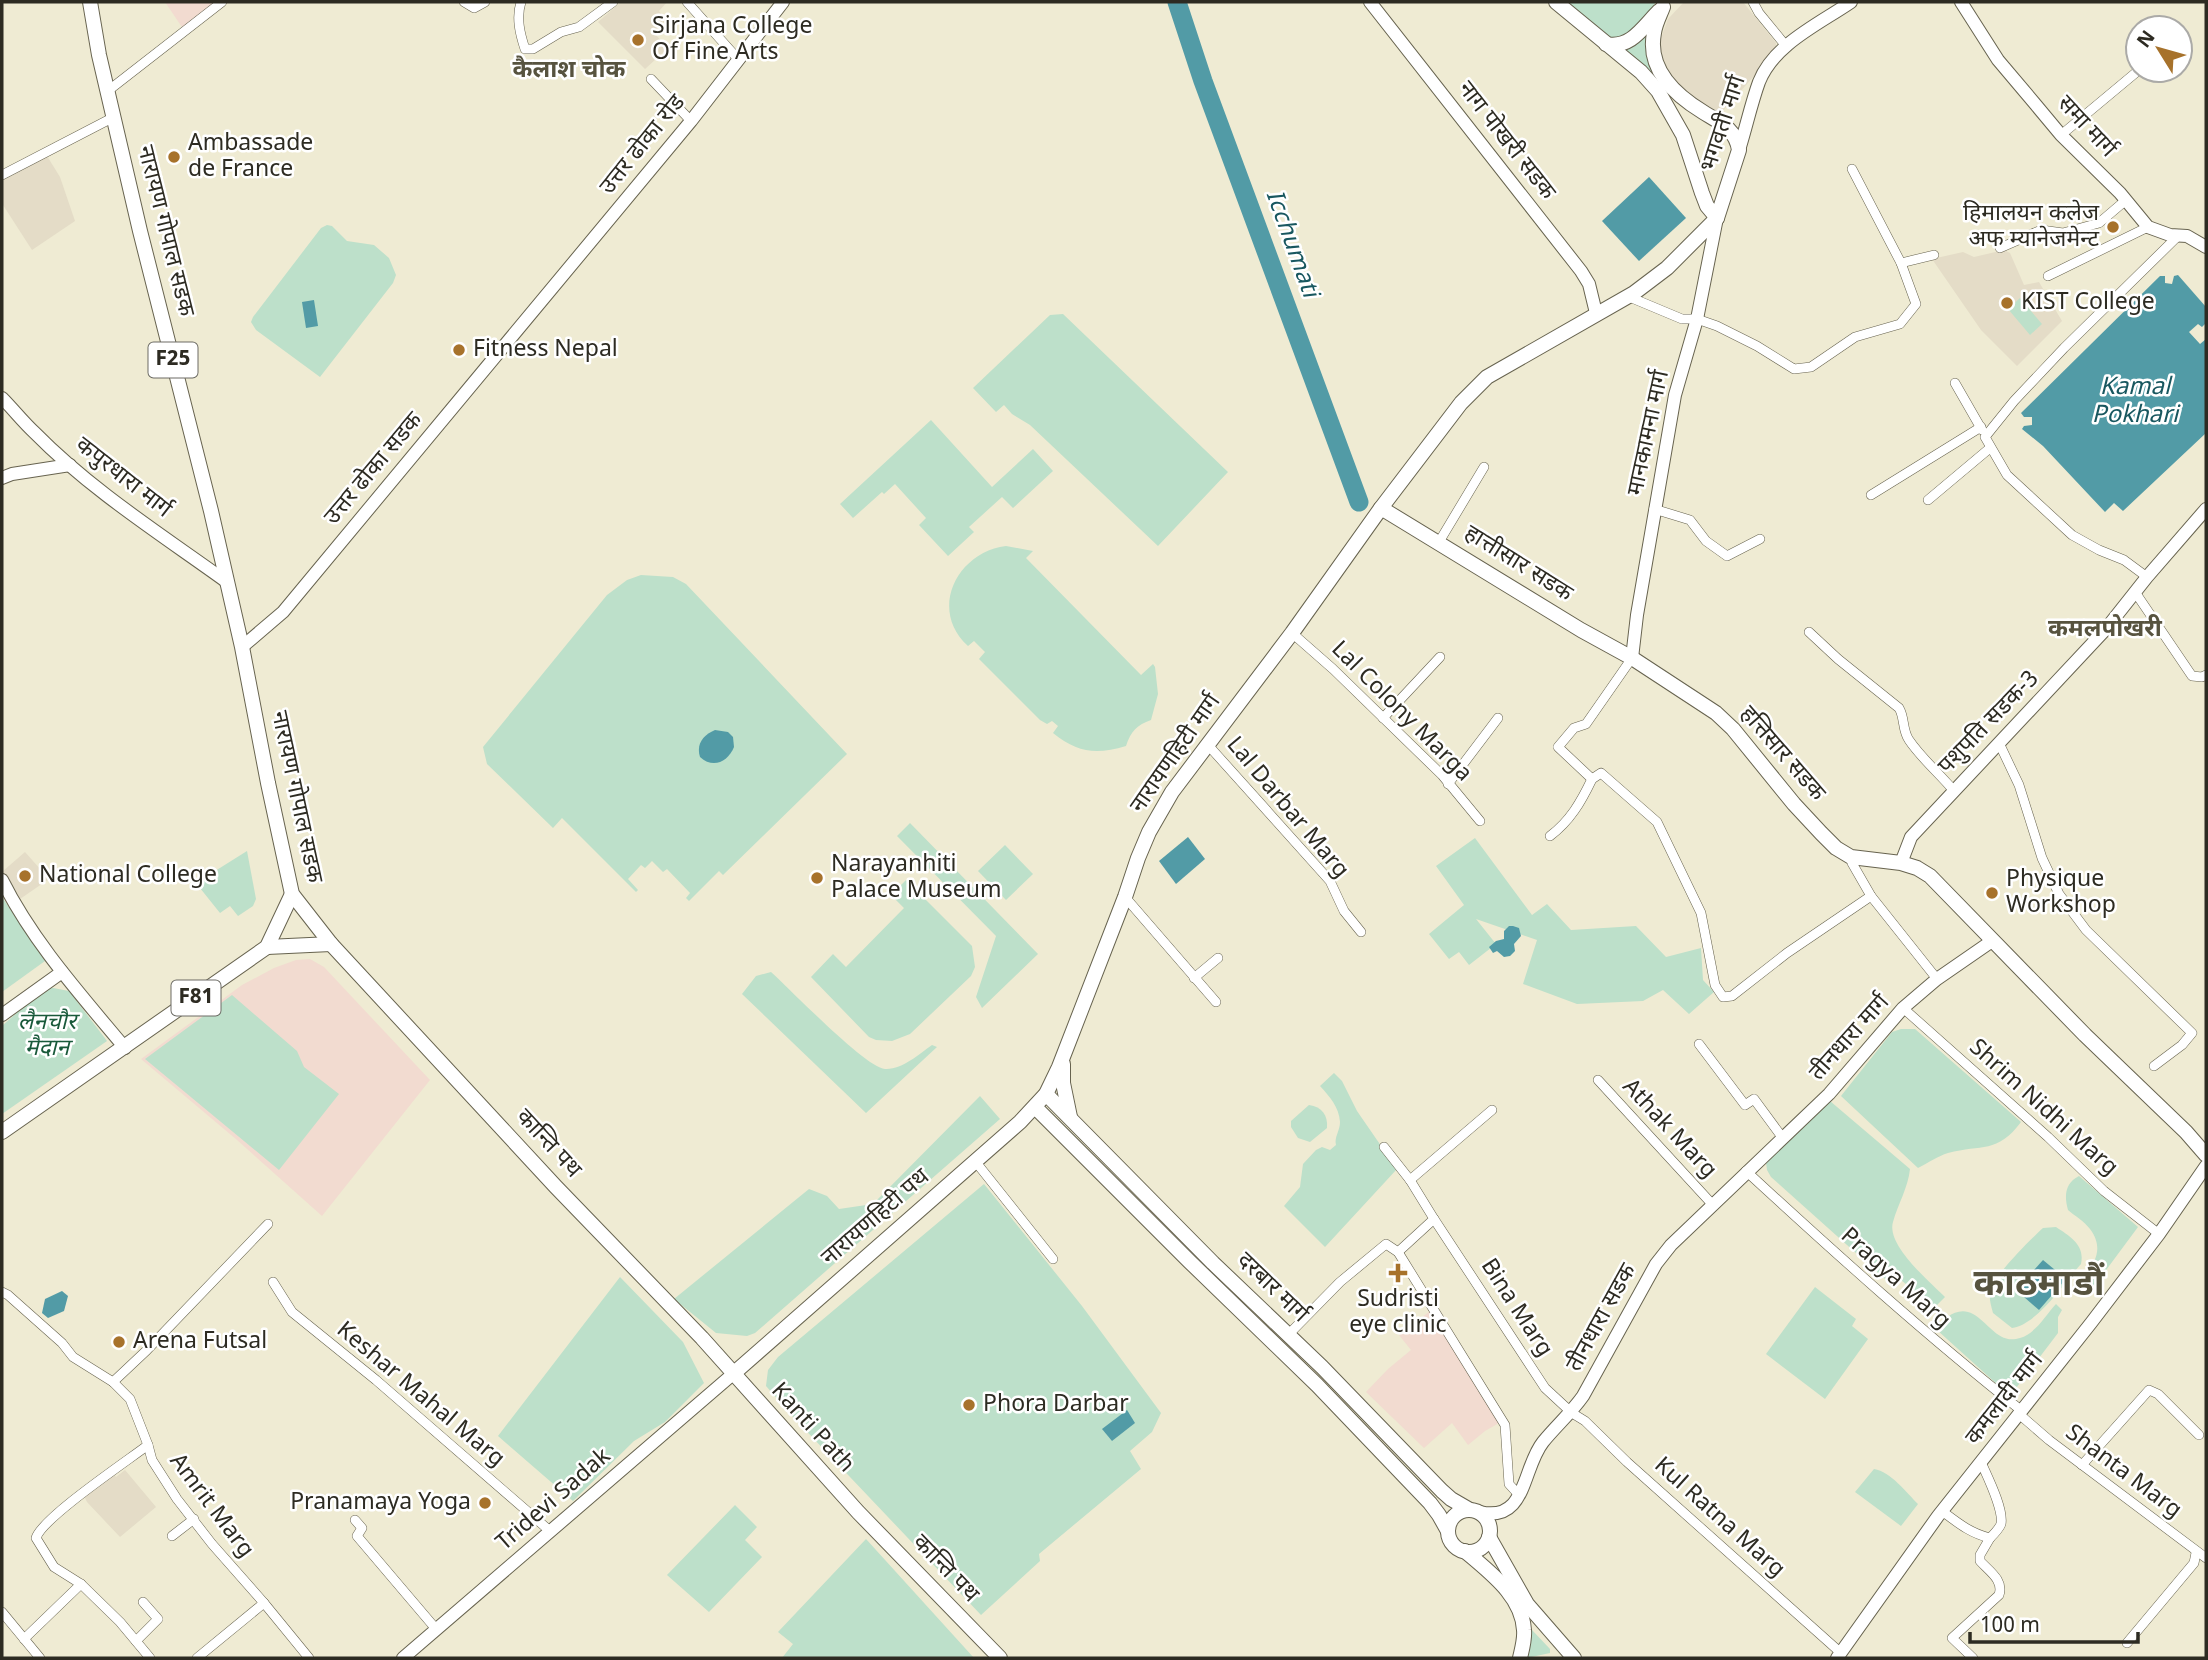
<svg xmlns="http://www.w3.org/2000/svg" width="2208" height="1660" font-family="Georgia,'Noto Sans Devanagari',serif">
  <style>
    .commercial { fill: #f2dbd0 }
    .education { fill: #e4dcc7 }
    .green { fill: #bde0ca }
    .water { fill: #529ba6 }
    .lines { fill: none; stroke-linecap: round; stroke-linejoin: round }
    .river { stroke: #529ba6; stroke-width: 19 }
    .street-casing { stroke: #67634f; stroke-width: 10 }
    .secondary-casing { stroke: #67634f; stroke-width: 14 }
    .primary-casing { stroke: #67634f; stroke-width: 16 }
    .street { stroke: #fff; stroke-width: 9 }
    .secondary { stroke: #fff; stroke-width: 12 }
    .primary { stroke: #fff; stroke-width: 14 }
    .poi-dot { fill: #a7722b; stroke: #fff; stroke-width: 2.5 }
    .labels { text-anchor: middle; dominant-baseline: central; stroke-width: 5; stroke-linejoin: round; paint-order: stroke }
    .shield { fill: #fff; stroke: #6c6b64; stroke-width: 2 }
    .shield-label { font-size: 21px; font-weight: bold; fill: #2d2b22 }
    .poi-label { font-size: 23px; fill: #2d2b22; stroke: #fff; text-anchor: start }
    .street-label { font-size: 23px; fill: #2d2b22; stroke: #fff }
    .park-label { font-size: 23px; font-style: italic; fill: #19593a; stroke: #fff }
    .neighbourhood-label { font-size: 24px; font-weight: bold; fill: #57533f; stroke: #fff }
    .water-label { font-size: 24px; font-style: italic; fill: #18575f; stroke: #fff }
    .town-label { font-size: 37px; font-weight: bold; fill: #57533f; stroke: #fff }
  </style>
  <rect width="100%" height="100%" fill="#efebd3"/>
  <g class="commercial">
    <polygon points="165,2 229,2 186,33"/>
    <polygon points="310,959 324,967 430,1080 322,1216 237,1140 141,1059 242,985 274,968 296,960"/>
    <polygon points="1430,1311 1499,1423 1485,1431 1468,1445 1452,1423 1424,1448 1366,1392 1388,1369 1411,1350 1399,1335"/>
  </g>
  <g class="education">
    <polygon points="621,2 667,2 659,11 666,20 653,32 668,48 645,69 598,22"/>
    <polygon points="1684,2 1743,2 1776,43 1776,49 1764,65 1720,114 1699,102 1667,76 1659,52 1661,38 1668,19"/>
    <polygon points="47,156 60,177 75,221 32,250 3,205 2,181"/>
    <polygon points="2004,250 2010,253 2024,285 2039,282 2062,321 2017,366 1981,330 1932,259 1963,252 1974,257"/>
    <polygon points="25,852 49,879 20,899 2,872"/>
    <polygon points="125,1470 156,1507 120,1537 87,1502 83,1494 113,1473 116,1477"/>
  </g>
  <g class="green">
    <polygon points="1563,2 1656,2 1635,31 1613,41"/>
    <polygon points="1653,21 1664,86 1622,49"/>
    <polygon points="327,225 332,226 347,241 374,245 389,258 396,275 393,283 320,377 256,330 251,322 253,317 321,228"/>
    <polygon points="2020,298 2042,324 2030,335 2008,309"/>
    <polygon points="1063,314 1228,472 1158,546 1030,425 1012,414 1004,405 996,412 973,388 1050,315"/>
    <polygon points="931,420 992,487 1033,449 1053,471 1013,508 1002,497 969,527 974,532 948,556 919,525 926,518 895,484 884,494 882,492 853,518 840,504"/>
    <path d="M1006,546l27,5 -7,7 115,117 12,-11 2,3 3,27 -7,26c-14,5 -20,11 -25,26 -30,9 -48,7 -73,-13l5,-7 -6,-5 -5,3 -7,-4 -61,-61 6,-7 -11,-11 -6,5c-40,-36 -11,-94 38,-100z"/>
    <polygon points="641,575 673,577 686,584 847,754 723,875 719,871 689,901 686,898 690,893 667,869 663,872 652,861 645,868 641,865 628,879 638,890 636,892 562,818 553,828 487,764 483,747 607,595 627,580"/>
    <polygon points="910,823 1038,954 982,1008 976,997 996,936 897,836"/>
    <polygon points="1475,838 1532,915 1547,904 1571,930 1636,926 1666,957 1701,948 1703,980 1714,992 1689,1014 1663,990 1643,1001 1577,1004 1523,984 1537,940 1476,919 1496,944 1469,965 1459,952 1449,959 1429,934 1464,905 1436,866"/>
    <polygon points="1005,845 1033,874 1006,900 978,871"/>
    <polygon points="247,851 256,899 253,906 238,916 230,906 220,913 196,883"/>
    <polygon points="906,880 972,946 975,967 971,976 910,1034 892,1041 876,1040 869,1037 811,977 833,954 846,967 904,908 891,895"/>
    <polygon points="2,897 45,961 2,992"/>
    <path d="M771,972c19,17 95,96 114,97 17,1 34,-15 47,-24l5,2 -71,66 -124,-119 14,-18z"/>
    <polygon points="48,987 69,991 107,1041 2,1114 2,1026 39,993"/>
    <polygon points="232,995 297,1051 304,1067 339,1094 279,1170 145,1059"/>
    <path d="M1901,1029h14l106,93c-24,32 -39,22 -73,31 -10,3 -20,10 -30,15l-77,-72 51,-64z"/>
    <path d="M1334,1073l8,8 15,30 40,58 -72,78 -41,-41 16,-19 3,-23 13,-14 6,-3 8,3 6,-5c-2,-8 4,-14 4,-23 -1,-15 -10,-25 -20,-36z"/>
    <polygon points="980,1096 1000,1119 755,1333 747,1336 716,1333 674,1299 809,1189 827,1196 839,1209 873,1204"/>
    <path d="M1830,1101l80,68c-2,19 -12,35 -17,53 -7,23 37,60 52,75l-10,10 -43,-34 -7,6 -114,-102 -4,-7 -1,-8z"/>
    <path d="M1309,1105c13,2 19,10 18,23l-17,14 -12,-4 -7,-11v-6z"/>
    <path d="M2079,1176l59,51 -46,62 -14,3 -5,-4c16,-17 35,-35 17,-59 -6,-8 -15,-13 -22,-19 -4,-14 -3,-27 11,-34z"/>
    <polygon points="984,1184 1082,1306 1161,1413 1152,1432 1130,1451 1141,1469 1039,1554 1040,1561 981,1615 794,1418 766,1386 768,1370 778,1357"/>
    <path d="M2056,1227c15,10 29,18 25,37 -17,19 -44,61 -69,64l-19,-15c-2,-7 -4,-14 -3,-21 4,-17 40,-52 53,-64z"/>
    <polygon points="620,1277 683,1342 704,1383 665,1422 634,1441 573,1501 498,1436"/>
    <polygon points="1815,1287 1856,1319 1852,1326 1868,1339 1825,1399 1766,1354"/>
    <path d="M2056,1304l6,6 -4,7v16l-48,63 -73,-66c6,-13 22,-24 36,-16 16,9 26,31 47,24 16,-5 25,-22 36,-34z"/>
    <path d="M1874,1469c17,3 32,23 44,35l-17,22 -46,-34z"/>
    <polygon points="735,1505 757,1527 745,1540 762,1557 709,1612 667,1575"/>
    <polygon points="866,1539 974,1658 782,1658 793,1644 778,1632"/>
    <polygon points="1532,1630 1550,1649 1550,1653 1527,1658"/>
  </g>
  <g class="water">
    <polygon points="1649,177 1686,218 1639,261 1602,221"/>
    <polygon points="2178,275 2206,307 2206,323 2202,327 2198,324 2189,332 2200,344 2206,339 2206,433 2123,511 2114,503 2105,512 2043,446 2022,429 2024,426 2032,425 2032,417 2024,417 2021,413 2160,276 2165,276 2165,283 2172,284 2174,276"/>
    <polygon points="314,300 318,326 306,328 302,302"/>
    <path d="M715,730l13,2 5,5 1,10c-6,15 -21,22 -34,10 -4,-13 3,-22 15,-27z"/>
    <polygon points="1188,837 1205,859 1176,884 1159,861"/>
    <polygon points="1509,926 1513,926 1519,928 1521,936 1514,944 1515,951 1510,956 1504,957 1497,951 1493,953 1489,947 1496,941 1504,939 1504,931"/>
    <polygon points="2043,1260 2066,1279 2039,1310 2016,1290"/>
    <polygon points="62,1291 68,1296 64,1311 48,1318 42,1313 45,1299"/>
    <polygon points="1127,1410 1135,1423 1112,1441 1102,1429"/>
  </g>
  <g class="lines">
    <polyline class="river" points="1177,2 1203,81 1359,502"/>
    <g class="street-casing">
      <g id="street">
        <polyline points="464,2 474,8 485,2"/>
        <path d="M521,2c-5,16 -1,32 4,47h8l28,-17 18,-5 34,-25"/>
        <polyline points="687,2 738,59"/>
        <polyline points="1753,2 1759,13 1786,46"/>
        <polyline points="651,79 691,121"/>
        <polyline points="109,90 222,2"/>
        <polyline points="2061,135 2139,70"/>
        <polyline points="2,175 114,117"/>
        <polyline points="2000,248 2041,230 2063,233 2099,223 2126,200"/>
        <polyline points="1901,263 1934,255"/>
        <polyline points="2048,276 2148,227"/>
        <polyline points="1627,296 1682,319 1697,319 1717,326 1757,346 1794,369 1811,367 1855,337 1900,324 1916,304 1901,263 1852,169"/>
        <polyline points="1955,383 1982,430"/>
        <polyline points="1871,495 1981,427"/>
        <polyline points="1928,500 1990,448"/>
        <polyline points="1654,509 1690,520 1706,541 1727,556 1760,539"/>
        <polyline points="1439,542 1484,467"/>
        <polyline points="2147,577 2124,560 2099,550 2072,535 2007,475 1985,437 2014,401 2064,348 2178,236"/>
        <polyline points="2135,592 2192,676 2202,677 2206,675"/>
        <path d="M1809,632l29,27 61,49c6,10 3,22 10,32 12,18 31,34 45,51"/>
        <polyline points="1292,633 1333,669 1442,775 1480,821"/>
        <polyline points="1632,658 1586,724 1574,728 1558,747 1592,779 1601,773 1657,822 1701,913 1715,985 1723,997 1732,996 1787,953 1871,896"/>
        <polyline points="1383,718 1440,657"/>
        <polyline points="1999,743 2019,785 2042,858 2059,894 2086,930 2192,1033 2182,1045 2154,1066"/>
        <polyline points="1208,745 1330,881 1344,911 1361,932"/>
        <polyline points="1448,784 1498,718"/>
        <path d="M1550,836c20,-15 31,-34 42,-57"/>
        <polyline points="1851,857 1852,863 1871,896 1937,979"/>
        <polyline points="1125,897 1216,1002"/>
        <polyline points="1194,978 1218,958"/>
        <polyline points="1903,1008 2048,1137 2104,1191 2159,1234"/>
        <polyline points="1699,1044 1745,1105 1754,1099 1782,1137"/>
        <polyline points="1598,1080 1712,1204"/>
        <polyline points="975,1161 1053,1259"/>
        <path d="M1746,1171c90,83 180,164 276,240"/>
        <polyline points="1410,1180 1492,1110"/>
        <polyline points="1434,1219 1545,1388 1572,1413 1585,1421 1627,1462 1841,1653"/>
        <polyline points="1398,1252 1505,1425 1509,1484 1519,1495"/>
        <polyline points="273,1282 292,1312 376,1380 550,1531"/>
        <polyline points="2,1292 8,1295 62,1343 73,1357 113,1382 130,1399 148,1445 152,1460 177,1499 212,1544 264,1603 309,1658"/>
        <polyline points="1288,1335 1340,1282 1386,1244 1398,1252 1434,1219 1410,1180 1384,1147"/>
        <polyline points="113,1382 147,1350 268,1224"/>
        <polyline points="2019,1414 2049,1440 2206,1558"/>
        <polyline points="2082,1465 2149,1390 2158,1394 2199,1435"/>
        <path d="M1942,1511c16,12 28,22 48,27 4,-4 9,-9 11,-14 3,-15 -14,-48 -20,-62"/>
        <polyline points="355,1520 362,1528 357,1536 436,1629"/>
        <polyline points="172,1536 194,1519"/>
        <polyline points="81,1584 120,1622 150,1658"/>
        <polyline points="2,1612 40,1658"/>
        <path d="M24,1639l57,-55 -27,-17 -18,-29c6,-20 91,-77 112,-93"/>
        <polyline points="136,1641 158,1619 143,1602"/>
        <polyline points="2127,1643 2194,1563 2196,1553"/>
        <polyline points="197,1658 264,1603"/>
        <path d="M1973,1658l-21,-20 47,-43c5,-15 -10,-24 -19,-34v-6l10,-17"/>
      </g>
    </g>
    <g class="secondary-casing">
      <g id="secondary">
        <polyline points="1370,2 1581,271 1589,284 1596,313"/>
        <polyline points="1961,2 1998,60 2036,105 2061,135 2120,193 2148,227 2170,235 2187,236 2206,247"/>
        <path d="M1739,150c7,-22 12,-46 20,-68 15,-38 60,-58 92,-80"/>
        <path d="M2,398c11,11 21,24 33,35 56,57 127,102 192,149"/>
        <polyline points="2,478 12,474 70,465"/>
        <polyline points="242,647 283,612 691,121 783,2"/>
        <polyline points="1632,658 1637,615 1675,395 1697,319 1717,218"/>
        <polyline points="1901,863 1911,837 2105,630 2147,577 2206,509"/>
        <path d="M2,880c31,62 79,115 123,168"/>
        <polyline points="2,1015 62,972"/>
        <path d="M1480,1512c47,11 42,-44 63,-70 13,-16 28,-29 40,-46l73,-132 15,-19 158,-151 74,-86 34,-29 55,-38"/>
        <polyline points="403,1658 733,1374"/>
        <polyline points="1837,1658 1938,1516 2091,1323 2159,1234 2206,1166"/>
      </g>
    </g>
    <g class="primary-casing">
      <g id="primary">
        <polyline points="90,2 99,55 140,231 211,511 242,647 268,783 292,894 331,944 556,1187 702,1338 858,1512 1000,1658"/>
        <polyline points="1556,2 1641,72 1658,91 1683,135 1702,193 1707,206 1717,218"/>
        <path d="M1606,44c25,5 37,-17 53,-33"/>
        <polyline points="1381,508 1581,630 1632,658 1716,713 1733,729 1794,804 1821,833 1836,848 1851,857 1901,863 1917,868 1930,876 2085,1035 2186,1132 2206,1155"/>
        <polyline points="267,947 331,944"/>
        <polyline points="1063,1064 1063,1083 1070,1117"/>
        <polyline points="1046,1094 1213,1263 1322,1367 1442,1491 1451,1499 1470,1510"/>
        <polyline points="1035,1107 1190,1262 1317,1385 1430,1503 1439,1515 1448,1531"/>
        <polyline points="2,1132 267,947 292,894"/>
        <path d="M733,1374l287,-252 26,-28 13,-27 66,-170 13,-39 11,-26 23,-40 120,-159 89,-125 80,-105 26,-26 147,-84 33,-25 50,-50 22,-68c-3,-21 -20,-28 -36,-38 -28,-17 -56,-43 -49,-79 1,-9 6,-18 9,-26"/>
        <circle cx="1469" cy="1531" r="21"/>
        <polyline points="1489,1537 1527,1604 1574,1658"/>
        <path d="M1465,1551c24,21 57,44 59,79 1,9 -2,19 -4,28"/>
      </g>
    </g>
    <use href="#street" class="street"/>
    <use href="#secondary" class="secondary"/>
    <use href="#primary" class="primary"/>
  </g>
  <g class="poi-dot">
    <circle cx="638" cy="40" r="7"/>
    <circle cx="174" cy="157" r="7"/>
    <circle cx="2113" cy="227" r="7"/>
    <circle cx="2007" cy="303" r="7"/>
    <circle cx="459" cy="350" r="7"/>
    <circle cx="25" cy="876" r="7"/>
    <circle cx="817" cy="878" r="7"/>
    <circle cx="1992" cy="893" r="7"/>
    <path d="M1394.5 1262.5h7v7h7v7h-7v7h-7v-7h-7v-7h7z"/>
    <circle cx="119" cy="1342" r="7"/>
    <circle cx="969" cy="1405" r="7"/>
    <circle cx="485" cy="1503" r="7"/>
  </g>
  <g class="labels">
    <g class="shield">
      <rect x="148.5" y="342.5" width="49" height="35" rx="5"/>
      <rect x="171.5" y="980.5" width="49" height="35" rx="5"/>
    </g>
    <g class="shield-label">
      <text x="173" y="360">F25</text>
      <text x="196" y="998">F81</text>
    </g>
    <g class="poi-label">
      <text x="652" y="27">Sirjana College<tspan x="652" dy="26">Of Fine Arts</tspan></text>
      <text x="188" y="144">Ambassade<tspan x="188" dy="26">de France</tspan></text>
      <text x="2099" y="214" text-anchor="end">हिमालयन कलेज<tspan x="2099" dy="26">अफ म्यानेजमेन्ट</tspan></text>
      <text x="2021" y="303">KIST College</text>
      <text x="473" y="350">Fitness Nepal</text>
      <text x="831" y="865">Narayanhiti<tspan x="831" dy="26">Palace Museum</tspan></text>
      <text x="39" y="876">National College</text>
      <text x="2006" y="880">Physique<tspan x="2006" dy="26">Workshop</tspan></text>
      <text x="1398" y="1300" text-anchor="middle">Sudristi<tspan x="1398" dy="26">eye clinic</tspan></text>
      <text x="133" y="1342">Arena Futsal</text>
      <text x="983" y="1405">Phora Darbar</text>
      <text x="471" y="1503" text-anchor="end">Pranamaya Yoga</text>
    </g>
    <g class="street-label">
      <text transform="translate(1724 124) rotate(-72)">भगवती मार्ग</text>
      <text transform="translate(2086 127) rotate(47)">समा मार्ग</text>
      <text transform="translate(1506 141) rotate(52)">नाग पोखरी सडक</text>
      <text transform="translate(643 145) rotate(-51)">उत्तर ढोका रोड</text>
      <text transform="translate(165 231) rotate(76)">नारायण गोपाल सडक</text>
      <text transform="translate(1649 433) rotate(-78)">मानकामना मार्ग</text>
      <text transform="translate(374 469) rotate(-50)">उत्तर ढोका सडक</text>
      <text transform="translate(123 478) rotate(38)">कपुरधारा मार्ग</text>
      <text transform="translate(1518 564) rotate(32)">हात्तीसार सडक</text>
      <text transform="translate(1401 712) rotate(45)">Lal Colony Marga</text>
      <text transform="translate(1989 723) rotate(-46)">पशुपति सडक-3</text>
      <text transform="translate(1176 754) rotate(-55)">नारायणहिटी मार्ग</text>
      <text transform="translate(1782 754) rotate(49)">हत्तिसार सडक</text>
      <text transform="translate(296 797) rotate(78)">नारायण गोपाल सडक</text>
      <text transform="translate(1287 808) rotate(50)">Lal Darbar Marg</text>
      <text transform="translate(1850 1038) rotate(-48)">तीनधारा मार्ग</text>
      <text transform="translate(2043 1108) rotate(42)">Shrim Nidhi Marg</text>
      <text transform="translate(1669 1129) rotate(47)">Athak Marg</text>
      <text transform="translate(548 1144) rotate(47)">कान्ति पथ</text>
      <text transform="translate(876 1218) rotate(-41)">नारायणहिटी पथ</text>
      <text transform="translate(1895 1279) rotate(42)">Pragya Marg</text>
      <text transform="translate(1272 1288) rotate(44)">दरबार मार्ग</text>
      <text transform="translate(1516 1308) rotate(57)">Bina Marg</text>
      <text transform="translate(1602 1318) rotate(-61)">तीनधारा सडक</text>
      <text transform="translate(420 1395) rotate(40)">Keshar Mahal Marg</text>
      <text transform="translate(2005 1399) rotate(-52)">कमलादी मार्ग</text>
      <text transform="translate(812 1428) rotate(48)">Kanti Path</text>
      <text transform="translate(2123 1472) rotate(37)">Shanta Marg</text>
      <text transform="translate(554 1500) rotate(-41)">Tridevi Sadak</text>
      <text transform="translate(211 1506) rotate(53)">Amrit Marg</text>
      <text transform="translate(1719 1518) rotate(42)">Kul Ratna Marg</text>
      <text transform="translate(945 1569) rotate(46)">कान्ति पथ</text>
    </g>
    <g class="park-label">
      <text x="47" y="1023">लैनचौर<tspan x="47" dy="26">मैदान</tspan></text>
    </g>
    <g class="neighbourhood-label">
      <text x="569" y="71">कैलाश चोक</text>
      <text x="2105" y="630">कमलपोखरी</text>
    </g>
    <g class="water-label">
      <text transform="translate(1291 244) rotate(70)">Icchumati</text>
      <text x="2135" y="388">Kamal<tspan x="2135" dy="28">Pokhari</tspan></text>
    </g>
    <g class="town-label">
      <text x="2039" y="1286">काठमाडौं</text>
    </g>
  </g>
  <rect width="2208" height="1660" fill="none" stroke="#2d2b22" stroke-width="7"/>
  <g transform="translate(2159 49) rotate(307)"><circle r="33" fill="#ffffff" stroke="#abaaa7" stroke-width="2"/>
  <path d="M0-5L12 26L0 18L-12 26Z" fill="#a7722b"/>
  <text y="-10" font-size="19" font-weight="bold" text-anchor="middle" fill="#2d2b22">N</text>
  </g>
  <path d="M1970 1632v10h168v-10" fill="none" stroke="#2d2b22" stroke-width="3.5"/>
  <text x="1980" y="1632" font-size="21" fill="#2d2b22" stroke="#ffffff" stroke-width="5" paint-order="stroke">100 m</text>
</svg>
